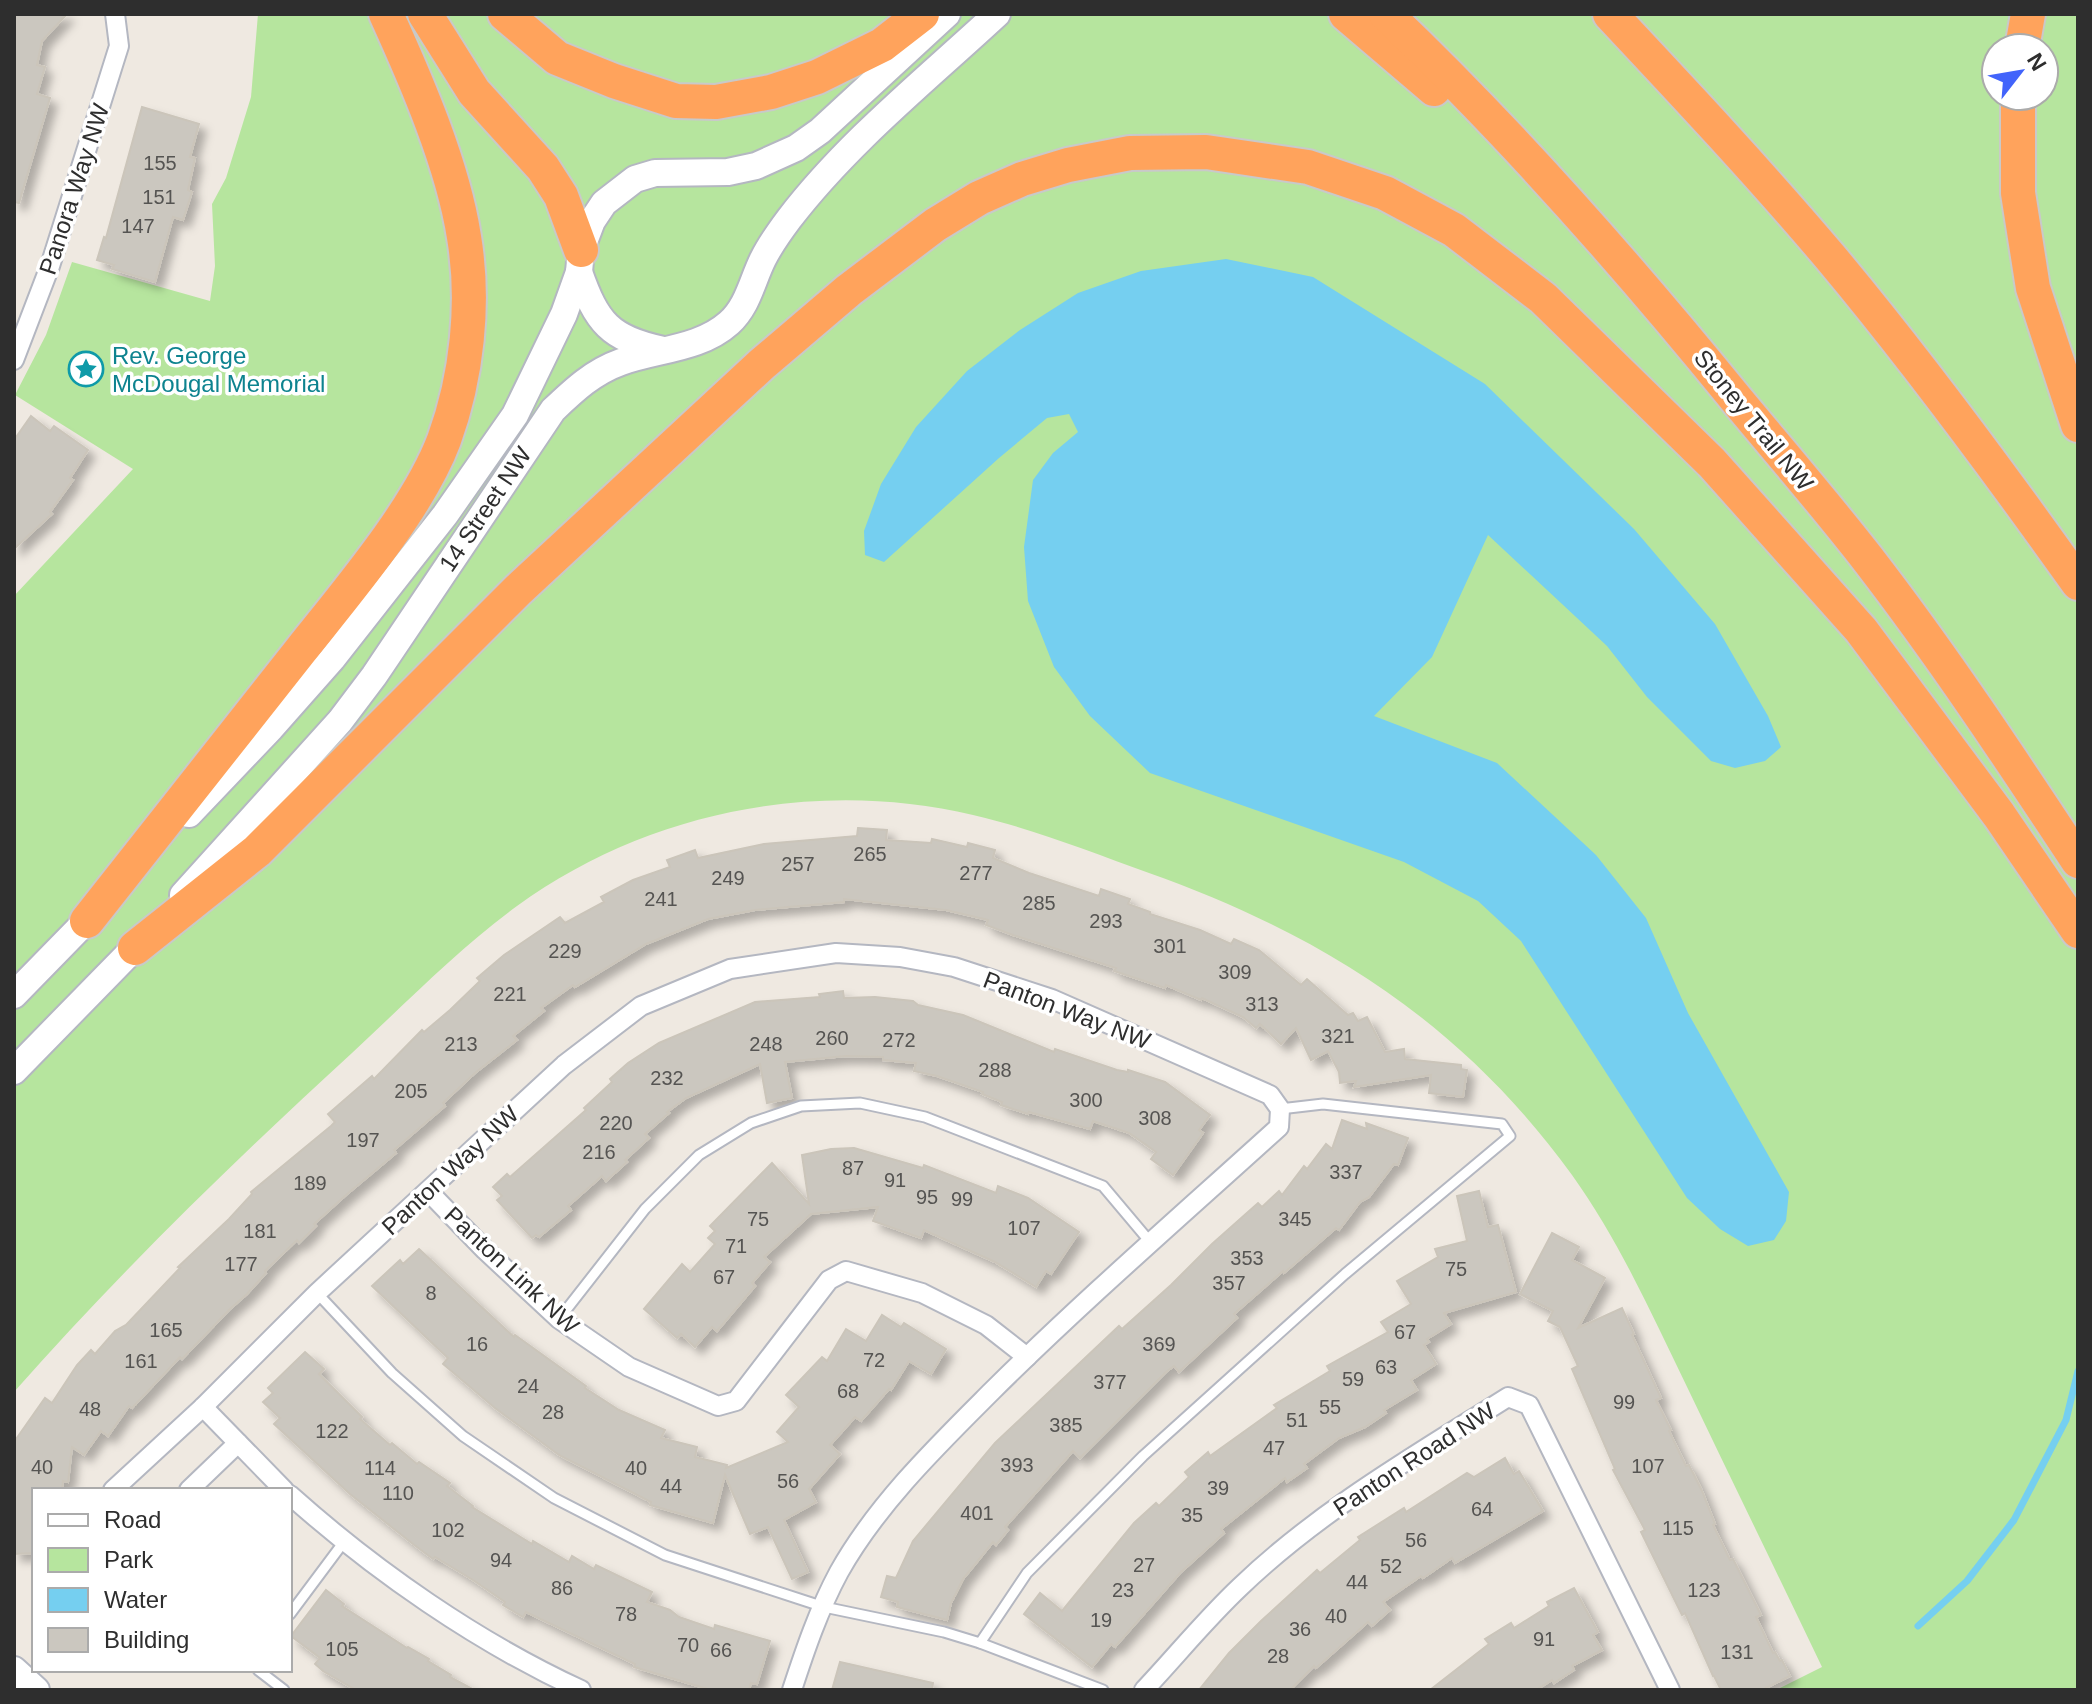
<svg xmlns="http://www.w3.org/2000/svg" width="2092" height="1704" font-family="Helvetica,sans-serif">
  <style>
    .green { fill: #b6e59e; fill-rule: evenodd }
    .water { fill: #75cff0 }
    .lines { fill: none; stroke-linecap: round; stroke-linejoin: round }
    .stream { stroke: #75cff0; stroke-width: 7 }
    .building { fill: #cbc7bf; stroke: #cbc5ba; stroke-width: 2; filter: url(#shadow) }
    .lane-casing { stroke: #b4b7c1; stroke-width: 13 }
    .street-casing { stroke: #b4b7c1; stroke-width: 22 }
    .secondary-casing { stroke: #b4b7c1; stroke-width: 30 }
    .highway-casing { stroke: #c9c9c9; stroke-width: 38 }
    .lane { stroke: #fff; stroke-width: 9 }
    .street { stroke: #fff; stroke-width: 18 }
    .secondary { stroke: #fff; stroke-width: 26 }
    .highway { stroke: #ffa35c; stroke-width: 34 }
    .labels { text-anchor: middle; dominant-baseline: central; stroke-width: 7; stroke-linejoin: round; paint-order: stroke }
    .number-label { font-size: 20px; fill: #555452 }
    .street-label { font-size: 24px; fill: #2e2e2e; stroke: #fff }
    .culture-label { font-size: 24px; fill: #0d838f; stroke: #fff; text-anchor: start }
  </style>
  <defs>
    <filter id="shadow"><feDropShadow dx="7" dy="7" stdDeviation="4" flood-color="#0004"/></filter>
  </defs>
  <rect width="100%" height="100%" fill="#efe9e1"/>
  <path class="green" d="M258,14h1820v1676h-302l46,-23c-44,-92 -89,-184 -133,-276 -36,-74 -69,-149 -117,-216 -110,-152 -249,-240 -423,-302 -58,-21 -116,-44 -176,-58 -155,-37 -326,-4 -456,91 -59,43 -111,97 -165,147 -118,108 -232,219 -338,339v-796l119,-127 -118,-74 31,-60 26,-73 138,39 5,-35 -3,-62 14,-26 25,-81zM1996,48h48v48h-48z"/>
  <polygon class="water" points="1226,259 1313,277 1485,384 1634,529 1715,624 1768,716 1781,747 1765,761 1735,768 1711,761 1647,697 1607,646 1488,535 1432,657 1374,716 1497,763 1596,855 1646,918 1688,1013 1789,1192 1786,1221 1774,1240 1748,1246 1720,1229 1687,1198 1521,941 1478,901 1404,862 1150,773 1090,716 1054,667 1028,601 1024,547 1033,480 1053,453 1078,432 1069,414 1047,418 999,458 884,562 865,555 864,531 881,484 916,427 967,371 1020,330 1078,293 1141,271"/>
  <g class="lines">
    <polyline class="stream" points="1918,1626 1967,1581 2014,1520 2066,1420 2078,1371"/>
  </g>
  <g class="building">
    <polygon points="14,14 67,14 42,41 37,65 45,67 37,94 50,98 19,203 14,202"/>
    <polygon points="142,107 199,124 190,157 195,158 188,190 192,192 183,220 173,217 155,282 112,269 114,265 97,260 104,237 106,238"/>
    <polygon points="31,416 50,431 54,426 88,450 70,478 73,480 50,512 52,514 14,549 14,440"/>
    <polygon points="858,828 887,830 886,840 931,843 932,839 967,847 968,843 995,850 993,858 1029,873 1099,896 1101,889 1130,899 1128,904 1150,912 1150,914 1200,930 1231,944 1234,939 1259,950 1301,985 1307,979 1348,1015 1353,1013 1358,1021 1367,1017 1385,1052 1404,1049 1405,1059 1461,1065 1461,1069 1467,1070 1463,1097 1429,1093 1431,1075 1354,1087 1356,1081 1340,1083 1339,1072 1328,1051 1311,1060 1296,1028 1281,1044 1260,1024 1256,1028 1243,1017 1202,998 1201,1000 1166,985 1165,988 1114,971 1116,968 1013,935 986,925 988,920 946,910 844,899 844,902 755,910 708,919 646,944 575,987 573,985 541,1008 544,1011 513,1036 517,1040 475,1073 443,1103 445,1106 394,1150 396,1153 346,1195 314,1224 316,1226 299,1243 297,1240 265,1271 266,1273 247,1294 229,1310 182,1359 180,1357 132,1408 129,1406 108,1436 101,1431 84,1455 72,1447 68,1482 63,1481 62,1490 34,1490 34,1553 14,1554 14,1442 45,1398 52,1403 77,1365 91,1350 95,1354 115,1331 126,1325 180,1268 178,1267 229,1219 252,1194 251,1192 331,1126 335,1122 328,1114 372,1076 374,1079 422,1030 424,1032 450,1010 480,981 477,978 504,955 560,917 565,923 604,902 601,897 633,880 670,867 667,860 695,850 698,858 764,844 857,836"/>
    <polygon points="843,991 844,998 875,997 913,1001 918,1005 963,1015 1054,1052 1055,1049 1117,1070 1128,1072 1128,1070 1165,1082 1210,1115 1199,1130 1203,1133 1173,1175 1151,1159 1156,1152 1129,1133 1093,1121 1090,1129 1029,1112 1028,1114 1001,1105 1002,1102 982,1094 983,1092 937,1076 914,1071 916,1063 883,1060 883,1057 846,1056 785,1062 792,1098 767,1103 760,1064 686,1098 667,1112 669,1113 645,1134 649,1138 625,1160 627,1162 606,1181 602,1176 568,1206 571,1210 539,1237 536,1235 532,1238 497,1200 502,1196 493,1187 507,1174 510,1177 586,1110 584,1108 612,1082 610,1079 628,1063 659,1043 755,1002 820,997 819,994"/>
    <polygon points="1342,1120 1367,1129 1366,1123 1408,1138 1398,1165 1394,1164 1369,1197 1360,1202 1339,1230 1336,1228 1284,1273 1283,1271 1234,1314 1237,1318 1179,1372 1174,1366 1166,1372 1080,1458 1073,1451 1005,1527 1008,1530 996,1545 993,1542 963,1579 951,1603 947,1620 897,1607 898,1602 881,1597 887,1576 896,1578 913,1541 995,1443 1119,1326 1122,1329 1171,1285 1212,1244 1258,1203 1262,1207 1279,1191 1282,1195 1304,1166 1307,1169 1326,1144 1332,1149"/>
    <polygon points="854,1148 923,1168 924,1165 996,1193 998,1186 1028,1198 1079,1232 1051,1274 1046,1271 1036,1287 995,1262 924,1230 921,1238 873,1221 878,1207 811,1214 764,1257 770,1262 752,1283 755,1286 717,1331 712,1327 695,1347 681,1334 677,1338 644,1309 682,1264 690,1272 715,1244 708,1238 715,1231 710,1226 772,1163 809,1204 802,1155 831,1149"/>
    <polygon points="1479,1191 1488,1227 1498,1225 1516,1292 1444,1313 1451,1324 1427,1339 1429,1342 1424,1345 1436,1364 1411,1380 1417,1390 1384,1410 1386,1413 1365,1427 1339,1438 1304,1464 1307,1468 1287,1482 1285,1478 1221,1529 1224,1533 1180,1573 1115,1647 1111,1644 1092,1667 1024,1614 1040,1593 1062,1611 1134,1523 1156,1503 1159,1506 1189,1477 1185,1472 1208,1452 1210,1456 1277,1408 1274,1405 1330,1371 1327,1366 1388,1332 1381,1322 1411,1304 1397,1281 1438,1257 1435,1249 1467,1241 1457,1196"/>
    <polygon points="1552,1233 1579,1247 1572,1260 1605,1278 1578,1328 1622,1308 1634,1334 1632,1335 1661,1398 1656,1400 1671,1430 1669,1431 1686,1466 1689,1465 1702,1491 1715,1524 1713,1525 1730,1560 1733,1559 1761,1615 1756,1617 1773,1653 1775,1652 1780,1661 1782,1660 1790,1676 1762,1690 1721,1690 1714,1676 1713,1676 1685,1613 1682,1615 1641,1532 1645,1530 1613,1470 1615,1469 1572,1369 1578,1366 1560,1327 1548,1321 1553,1311 1520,1294"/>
    <polygon points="419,1249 514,1337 515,1335 586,1386 585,1388 619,1410 665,1430 661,1438 697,1447 695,1457 727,1465 726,1468 788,1442 777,1432 799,1407 786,1395 822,1357 827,1361 846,1329 866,1341 882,1315 901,1327 904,1323 946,1349 931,1374 909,1361 891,1390 889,1389 861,1421 855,1417 830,1445 840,1454 809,1489 816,1502 784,1520 808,1572 792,1579 768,1527 750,1534 725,1475 713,1523 650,1505 651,1502 559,1455 495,1408 443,1364 448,1358 372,1286 400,1260 403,1264"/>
    <polygon points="305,1352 324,1369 319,1374 362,1417 360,1419 390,1445 392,1443 417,1464 419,1462 450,1483 447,1486 473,1506 472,1507 532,1544 533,1541 569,1562 572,1556 594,1569 596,1565 652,1592 647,1602 670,1610 679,1617 714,1629 715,1625 770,1641 757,1684 751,1683 749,1690 711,1690 634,1667 635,1664 526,1612 523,1617 503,1605 505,1602 473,1580 435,1557 433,1559 413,1544 350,1494 274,1424 280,1418 263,1402 273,1393 268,1388"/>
    <polygon points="1505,1458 1514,1474 1519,1471 1543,1511 1455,1563 1452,1558 1423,1578 1421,1576 1383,1602 1390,1610 1372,1626 1368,1622 1316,1668 1314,1666 1290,1690 1199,1690 1229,1653 1261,1621 1317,1570 1320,1573 1360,1540 1358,1537 1404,1508 1406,1512 1467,1473 1474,1477"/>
    <polygon points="1574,1588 1598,1632 1593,1635 1602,1650 1572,1666 1574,1670 1554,1683 1552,1680 1536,1690 1430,1690 1489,1644 1485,1639 1511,1623 1514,1628 1549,1606 1547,1602"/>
    <polygon points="326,1590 344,1604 342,1606 407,1648 408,1647 429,1659 428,1661 451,1675 450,1677 474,1690 356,1690 323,1671 315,1664 320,1658 291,1636"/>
    <polygon points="840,1662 933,1683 932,1690 832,1690"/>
  </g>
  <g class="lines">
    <g class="lane-casing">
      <g id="lane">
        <polyline points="317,1293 392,1373 463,1436 554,1498 665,1555 824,1607 944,1632 980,1643 1103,1690"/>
        <polyline points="559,1319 645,1209 699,1155 751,1123 801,1106 860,1103 925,1117 1103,1186 1151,1243"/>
        <polyline points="290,1614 343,1543"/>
        <polyline points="980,1643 1027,1573 1143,1456 1345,1274 1510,1136 1502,1124 1323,1104 1280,1109"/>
        <polyline points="258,1670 284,1690"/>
      </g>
    </g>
    <g class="street-casing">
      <g id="street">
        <polyline points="14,360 50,266 119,46 115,14"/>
        <polyline points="428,1191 485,1250 559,1319 629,1367 718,1406 736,1401 829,1280 846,1271 922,1293 986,1325 1027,1357"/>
        <polyline points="203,1407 284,1490"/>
        <path d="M113,1490l90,-83 114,-114 247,-228 77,-59 89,-37 106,-16 64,4 54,10 98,32 218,96 10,14 -1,18c-96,87 -195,173 -287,264 -54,54 -115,113 -153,181 -20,37 -34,78 -47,118"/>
        <polyline points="189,1490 238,1443"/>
        <path d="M290,1495c85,76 187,147 291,195"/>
        <path d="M1144,1690c32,-34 62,-71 96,-103 79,-76 176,-132 268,-190l21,8 141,285"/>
      </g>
    </g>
    <g class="secondary-casing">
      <g id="secondary">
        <path d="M579,272c18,51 30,66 84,78"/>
        <polyline points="189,814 271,728 332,659 445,515 515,415 564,314 579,272 581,250 592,221 604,203 635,179 655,173 728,172 756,166 796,148 820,131 947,14"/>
        <path d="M183,895l157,-174 34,-45 179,-266c21,-20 40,-38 68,-48 36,-13 79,-13 108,-39 19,-17 23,-42 34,-64 7,-14 17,-28 26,-40 59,-77 138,-140 208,-205"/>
        <polyline points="14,995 98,909"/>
        <polyline points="14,1071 146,936"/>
        <polyline points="14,1670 36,1690"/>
      </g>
    </g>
    <g class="highway-casing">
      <g id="highway">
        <polyline points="425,14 474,92 543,168 561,196 581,250"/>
        <polyline points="505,14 557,58 614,81 676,101 716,102 771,92 817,77 882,45 922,14"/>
        <polyline points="1346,14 1434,89"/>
        <path d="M1386,14c126,120 241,251 350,385 44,53 89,105 131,159 75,97 143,200 211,303"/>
        <path d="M1610,14c75,80 150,160 221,244 87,104 168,214 247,325"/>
        <polyline points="2022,48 2028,14"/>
        <polyline points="2018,96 2018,193 2033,288 2078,425"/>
        <path d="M87,921c71,-90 143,-181 214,-271 47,-59 117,-141 143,-210 23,-63 31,-137 20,-203 -11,-72 -48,-157 -78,-223"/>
        <polyline points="135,948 257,851 518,590 762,364 849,290 935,225 979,198 1022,179 1068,165 1130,153 1206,152 1308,167 1385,193 1454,230 1543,298 1712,463 1861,630 1999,815 2078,931"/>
      </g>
    </g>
    <use href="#lane" class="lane"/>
    <use href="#street" class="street"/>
    <use href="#secondary" class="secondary"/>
    <use href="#highway" class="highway"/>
  </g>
  <defs>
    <g id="sight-ring" transform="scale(1.8)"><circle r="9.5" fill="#fff" stroke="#0f9aa8" stroke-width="1.5"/><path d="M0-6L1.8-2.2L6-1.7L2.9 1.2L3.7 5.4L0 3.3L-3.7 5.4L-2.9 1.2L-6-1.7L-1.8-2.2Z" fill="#0f9aa8"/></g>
  </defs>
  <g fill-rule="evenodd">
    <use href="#sight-ring" x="86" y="369"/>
  </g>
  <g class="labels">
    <g class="number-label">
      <text x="160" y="163">155</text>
      <text x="159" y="197">151</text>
      <text x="138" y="226">147</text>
      <text x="870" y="854">265</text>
      <text x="798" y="864">257</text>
      <text x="976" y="873">277</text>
      <text x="728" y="878">249</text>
      <text x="661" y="899">241</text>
      <text x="1039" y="903">285</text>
      <text x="1106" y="921">293</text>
      <text x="1170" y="946">301</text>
      <text x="565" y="951">229</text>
      <text x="1235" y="972">309</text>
      <text x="510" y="994">221</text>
      <text x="1262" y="1004">313</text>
      <text x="1338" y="1036">321</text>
      <text x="832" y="1038">260</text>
      <text x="899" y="1040">272</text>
      <text x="461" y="1044">213</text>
      <text x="766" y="1044">248</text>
      <text x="995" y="1070">288</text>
      <text x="667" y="1078">232</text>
      <text x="411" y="1091">205</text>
      <text x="1086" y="1100">300</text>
      <text x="1155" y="1118">308</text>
      <text x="616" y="1123">220</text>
      <text x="363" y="1140">197</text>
      <text x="599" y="1152">216</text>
      <text x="853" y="1168">87</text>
      <text x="1346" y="1172">337</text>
      <text x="895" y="1180">91</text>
      <text x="310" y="1183">189</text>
      <text x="927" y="1197">95</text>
      <text x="962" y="1199">99</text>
      <text x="758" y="1219">75</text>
      <text x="1295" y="1219">345</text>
      <text x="1024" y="1228">107</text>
      <text x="260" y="1231">181</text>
      <text x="736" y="1246">71</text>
      <text x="1247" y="1258">353</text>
      <text x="241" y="1264">177</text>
      <text x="1456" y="1269">75</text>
      <text x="724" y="1277">67</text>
      <text x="1229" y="1283">357</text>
      <text x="431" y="1293">8</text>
      <text x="166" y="1330">165</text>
      <text x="1405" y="1332">67</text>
      <text x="477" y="1344">16</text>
      <text x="1159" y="1344">369</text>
      <text x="874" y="1360">72</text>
      <text x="141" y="1361">161</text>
      <text x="1386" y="1367">63</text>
      <text x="1353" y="1379">59</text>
      <text x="1110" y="1382">377</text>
      <text x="528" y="1386">24</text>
      <text x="848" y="1391">68</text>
      <text x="1624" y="1402">99</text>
      <text x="1330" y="1407">55</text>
      <text x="90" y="1409">48</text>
      <text x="553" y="1412">28</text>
      <text x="1297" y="1420">51</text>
      <text x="1066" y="1425">385</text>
      <text x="332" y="1431">122</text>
      <text x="1274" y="1448">47</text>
      <text x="1017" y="1465">393</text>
      <text x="1648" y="1466">107</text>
      <text x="42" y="1467">40</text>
      <text x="380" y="1468">114</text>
      <text x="636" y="1468">40</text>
      <text x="788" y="1481">56</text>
      <text x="671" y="1486">44</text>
      <text x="1218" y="1488">39</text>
      <text x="398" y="1493">110</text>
      <text x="1482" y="1509">64</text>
      <text x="977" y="1513">401</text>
      <text x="1192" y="1515">35</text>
      <text x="1678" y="1528">115</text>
      <text x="448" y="1530">102</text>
      <text x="1416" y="1540">56</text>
      <text x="501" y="1560">94</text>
      <text x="1144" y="1565">27</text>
      <text x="1391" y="1566">52</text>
      <text x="1357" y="1582">44</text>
      <text x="562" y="1588">86</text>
      <text x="1123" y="1590">23</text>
      <text x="1704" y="1590">123</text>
      <text x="626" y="1614">78</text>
      <text x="1336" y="1616">40</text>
      <text x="1101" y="1620">19</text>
      <text x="1300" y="1629">36</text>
      <text x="1544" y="1639">91</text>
      <text x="688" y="1645">70</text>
      <text x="342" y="1649">105</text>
      <text x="721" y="1650">66</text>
      <text x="1737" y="1652">131</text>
      <text x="1278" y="1656">28</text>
    </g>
    <g class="street-label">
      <text transform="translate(74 189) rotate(-72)">Panora Way NW</text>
      <text transform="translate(1754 420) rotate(51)">Stoney Trail NW</text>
      <text transform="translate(485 509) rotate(-56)">14 Street NW</text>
      <text transform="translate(1067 1010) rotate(21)">Panton Way NW</text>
      <text transform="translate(450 1170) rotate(-43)">Panton Way NW</text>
      <text transform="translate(512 1270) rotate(43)">Panton Link NW</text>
      <text transform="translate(1414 1459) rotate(-33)">Panton Road NW</text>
    </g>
    <g class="culture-label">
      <text x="112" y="355">Rev. George<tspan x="112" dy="28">McDougal Memorial</tspan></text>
    </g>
  </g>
  <rect width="2092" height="1704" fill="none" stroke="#2e2e2e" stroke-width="32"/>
  <rect x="32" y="1488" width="260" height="184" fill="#ffffff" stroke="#ababab" stroke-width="2"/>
  <rect x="48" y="1514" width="40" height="12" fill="#ffffff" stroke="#ababab" stroke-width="2"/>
  <text x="104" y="1528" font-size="24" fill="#2e2e2e">Road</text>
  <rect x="48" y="1548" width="40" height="24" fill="#b6e59e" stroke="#ababab" stroke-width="2"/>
  <text x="104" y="1568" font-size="24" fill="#2e2e2e">Park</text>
  <rect x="48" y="1588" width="40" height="24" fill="#75cff0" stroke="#ababab" stroke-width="2"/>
  <text x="104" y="1608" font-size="24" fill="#2e2e2e">Water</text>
  <rect x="48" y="1628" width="40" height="24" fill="#cbc7bf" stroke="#ababab" stroke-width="2"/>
  <text x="104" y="1648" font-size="24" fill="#2e2e2e">Building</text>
  <g transform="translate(2020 72) rotate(59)"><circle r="38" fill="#ffffff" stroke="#ababab" stroke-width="2"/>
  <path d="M0-6L14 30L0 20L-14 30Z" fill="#4264fb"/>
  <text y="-12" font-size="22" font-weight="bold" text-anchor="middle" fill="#2e2e2e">N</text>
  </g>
</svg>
